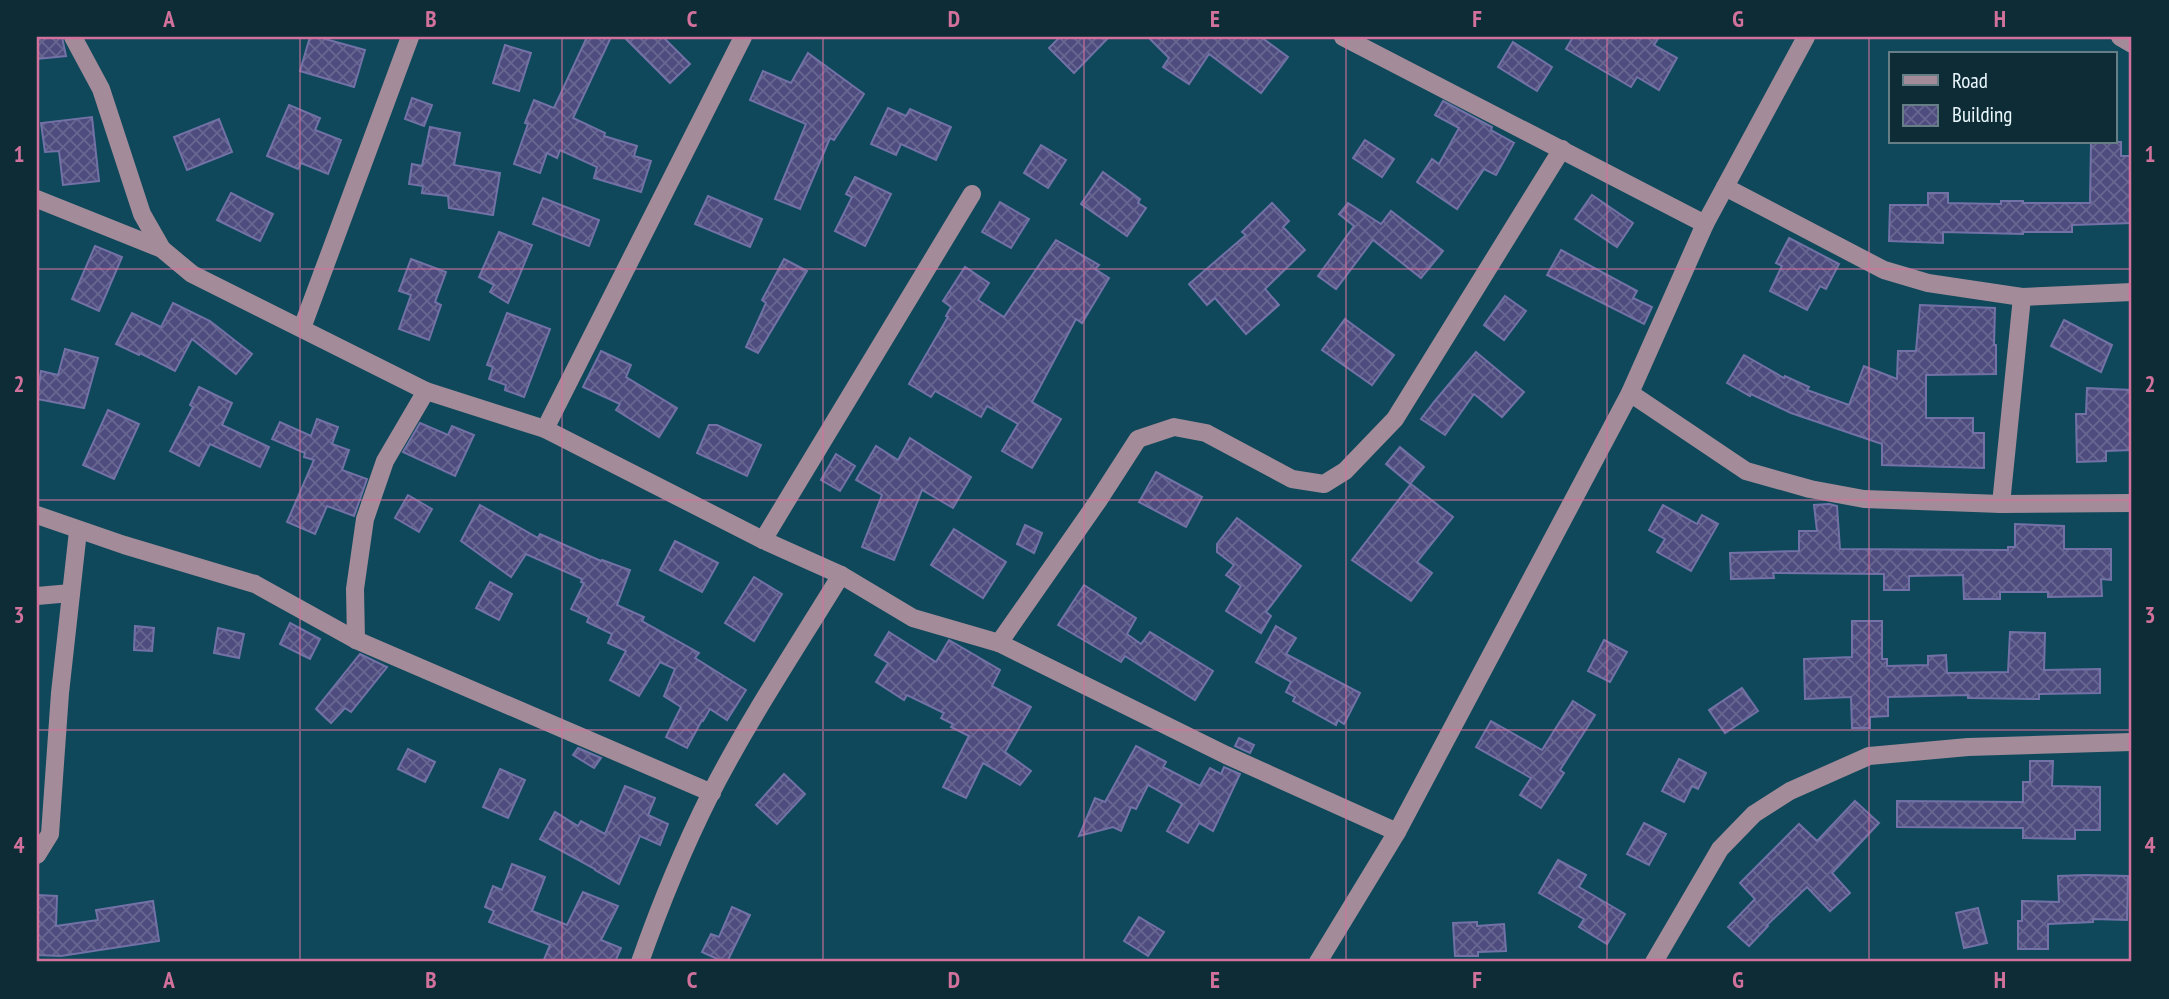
<svg xmlns="http://www.w3.org/2000/svg" width="2169" height="999" font-family="'PT Sans Narrow',sans-serif">
  <style>
    .building { fill: url(#building-cross-hatch); stroke: #7272a6; stroke-width: 2 }
    .lines { fill: none; stroke-linecap: round; stroke-linejoin: round }
    .minor { stroke: #a48b99; stroke-width: 18 }
    .grid { fill: none; stroke: #d2729c; stroke-width: 2; stroke-opacity: 0.55 }
    .neatline { fill: none; stroke: #d2729c; stroke-width: 2.5 }
    .grid-label { font-size: 23px; text-anchor: middle; font-weight: bold; fill: #d2729c }
  </style>
  <defs>
    <pattern id="building-cross-hatch" width="8" height="8" patternUnits="userSpaceOnUse" patternTransform="scale(1.75)"><rect width="8" height="8" fill="#4e4c7e"/><path d="M0 0l8 8M0 8l8-8" fill="none" stroke="#686791"/></pattern>
  </defs>
  <rect width="100%" height="100%" fill="#0e485a"/>
  <g class="building">
    <polygon points="37,37 62,37 66,56 37,59"/>
    <polygon points="310,37 318,37 365,50 354,87 300,71"/>
    <polygon points="587,37 611,37 573,118 605,133 604,136 637,146 634,156 651,161 641,192 594,178 597,167 560,150 557,158 547,153 540,173 514,164 528,124 525,123 534,100 554,108"/>
    <polygon points="624,37 663,37 690,64 670,83"/>
    <polygon points="1060,37 1109,37 1074,73 1049,48"/>
    <polygon points="1148,37 1261,37 1288,57 1261,93 1209,54 1189,84 1163,67 1169,58"/>
    <polygon points="1573,37 1659,37 1654,45 1677,58 1659,90 1637,77 1631,87 1566,49"/>
    <polygon points="1513,42 1552,67 1537,91 1498,67"/>
    <polygon points="505,45 531,53 519,91 493,83"/>
    <polygon points="808,53 864,94 834,140 830,138 800,209 775,199 806,124 750,100 763,71 791,83"/>
    <polygon points="412,98 432,105 424,126 405,119"/>
    <polygon points="1443,101 1492,127 1491,130 1514,143 1496,175 1484,169 1457,209 1417,182 1432,159 1439,164 1459,128 1435,115"/>
    <polygon points="289,105 320,118 315,130 341,140 328,174 301,163 298,169 267,156"/>
    <polygon points="888,108 906,116 910,109 951,127 936,160 901,144 896,155 871,144"/>
    <polygon points="92,117 99,181 63,185 59,151 45,152 41,123"/>
    <polygon points="219,119 232,152 187,170 174,137"/>
    <polygon points="430,127 460,133 454,165 500,173 493,215 449,208 448,196 422,193 423,186 409,184 412,164 422,166"/>
    <polygon points="1365,140 1394,159 1382,177 1353,158"/>
    <polygon points="2091,142 2121,142 2121,156 2130,156 2132,223 2072,225 2072,232 2023,232 2023,234 1943,232 1943,243 1889,241 1890,205 1928,205 1928,193 1948,193 1948,203 2001,204 2001,201 2023,201 2023,203 2090,203"/>
    <polygon points="1041,145 1066,160 1048,188 1024,173"/>
    <polygon points="1103,172 1140,199 1138,203 1146,208 1127,236 1081,204"/>
    <polygon points="855,177 891,194 865,246 835,231 852,197 846,194"/>
    <polygon points="231,193 273,214 260,241 217,220"/>
    <polygon points="1592,195 1633,223 1617,247 1575,219"/>
    <polygon points="708,196 762,219 750,247 695,224"/>
    <polygon points="543,198 599,220 589,246 533,224"/>
    <polygon points="1000,202 1029,219 1011,248 982,232"/>
    <polygon points="1272,203 1289,221 1283,227 1305,250 1265,289 1279,305 1246,334 1215,298 1207,305 1189,284 1246,235 1242,232"/>
    <polygon points="1348,203 1381,224 1391,211 1443,251 1421,278 1373,240 1336,289 1318,276 1354,226 1339,214"/>
    <polygon points="499,232 532,245 508,303 490,292 494,285 479,277"/>
    <polygon points="1789,238 1839,264 1826,289 1820,286 1807,310 1770,291 1782,266 1776,263"/>
    <polygon points="1056,240 1099,265 1095,269 1109,278 1082,323 1076,319 1032,402 1061,419 1032,468 1002,451 1018,424 987,406 981,417 935,391 931,397 909,384 948,317 946,316 951,307 943,301 965,267 989,283 978,300 1004,317"/>
    <polygon points="95,246 122,257 99,311 72,299"/>
    <polygon points="1561,250 1637,291 1633,298 1652,307 1644,324 1547,275"/>
    <polygon points="411,259 446,272 435,302 441,305 429,340 399,329 411,295 399,291"/>
    <polygon points="784,259 807,271 758,353 746,347 766,303 762,300"/>
    <polygon points="1505,296 1526,311 1504,340 1484,325"/>
    <polygon points="173,303 210,321 252,354 236,374 192,339 175,371 140,353 139,355 116,344 132,313 161,327"/>
    <polygon points="1920,305 1995,308 1994,345 1996,345 1996,374 1926,375 1926,418 1973,418 1973,433 1984,433 1984,468 1882,465 1882,444 1791,413 1751,394 1750,396 1727,383 1744,355 1784,378 1785,376 1809,387 1807,390 1849,405 1864,366 1897,379 1898,351 1916,351"/>
    <polygon points="507,313 550,329 524,397 505,390 506,385 489,379 493,367 487,365"/>
    <polygon points="1345,319 1394,355 1372,385 1322,350"/>
    <polygon points="2064,320 2112,345 2101,372 2051,346"/>
    <polygon points="65,349 98,358 84,408 37,399 41,371 58,375"/>
    <polygon points="601,351 631,365 626,377 677,408 659,437 616,410 620,404 583,387"/>
    <polygon points="1476,352 1524,392 1502,417 1474,394 1445,435 1421,419 1434,402"/>
    <polygon points="199,387 232,403 222,425 269,447 260,467 210,444 199,466 170,451 193,407 190,405"/>
    <polygon points="2087,388 2132,390 2132,450 2106,451 2106,461 2077,462 2076,414 2086,414"/>
    <polygon points="108,410 139,424 114,479 83,465"/>
    <polygon points="317,419 338,427 332,444 349,450 342,470 367,479 354,516 327,506 315,534 287,522 314,460 304,457 305,453 272,439 280,422 311,436"/>
    <polygon points="420,423 448,435 452,426 474,435 455,476 403,452"/>
    <polygon points="709,425 717,425 761,445 747,476 697,453"/>
    <polygon points="910,438 971,477 953,508 922,490 894,560 862,547 882,495 856,480 876,446 898,460"/>
    <polygon points="1400,447 1424,467 1410,484 1386,464"/>
    <polygon points="836,454 855,466 840,491 821,480"/>
    <polygon points="1156,472 1202,497 1186,527 1139,502"/>
    <polygon points="1411,484 1453,517 1417,562 1432,573 1411,601 1352,560"/>
    <polygon points="408,495 432,509 419,532 395,518"/>
    <polygon points="1829,504 1837,506 1840,549 2008,550 2008,547 2015,547 2015,524 2064,526 2064,549 2111,549 2111,580 2101,579 2102,596 2048,597 2048,592 2000,592 2000,599 1964,599 1963,575 1909,576 1909,590 1884,590 1884,574 1773,573 1774,578 1731,579 1730,553 1799,551 1799,531 1817,531 1814,505"/>
    <polygon points="480,505 538,538 540,534 601,561 602,560 630,570 617,605 644,617 642,621 699,653 695,658 746,690 727,720 710,709 703,721 702,720 687,748 666,737 681,707 664,696 675,669 660,662 639,696 610,680 626,651 608,643 612,634 587,622 589,617 571,609 584,583 581,582 582,579 526,554 511,577 461,541"/>
    <polygon points="1663,505 1697,524 1702,515 1718,524 1691,571 1657,552 1665,539 1649,530"/>
    <polygon points="1237,518 1301,566 1266,612 1271,616 1261,633 1226,611 1241,586 1226,575 1234,565 1217,552 1217,544"/>
    <polygon points="1025,525 1042,533 1034,553 1017,544"/>
    <polygon points="954,529 1006,562 983,598 931,565"/>
    <polygon points="675,541 718,563 702,592 660,570"/>
    <polygon points="754,577 782,594 754,641 725,623"/>
    <polygon points="490,582 512,594 499,620 476,608"/>
    <polygon points="1084,585 1136,618 1127,634 1141,644 1150,632 1213,671 1195,700 1125,656 1121,662 1058,625"/>
    <polygon points="1852,621 1882,621 1882,659 1887,659 1887,666 1928,665 1928,656 1946,655 1947,673 2008,672 2010,632 2045,633 2044,670 2100,669 2100,693 2039,694 2039,699 1968,698 1968,695 1888,697 1888,716 1870,717 1870,728 1852,728 1851,697 1805,699 1804,659 1852,657"/>
    <polygon points="290,623 320,639 310,659 280,644"/>
    <polygon points="135,626 154,628 152,651 134,650"/>
    <polygon points="1276,626 1296,638 1286,654 1360,693 1344,724 1338,720 1336,725 1293,701 1295,697 1286,692 1291,682 1256,662"/>
    <polygon points="218,628 244,634 239,658 214,653"/>
    <polygon points="889,632 936,662 949,640 1000,670 992,686 1031,707 1005,752 1031,771 1020,785 983,763 966,798 943,787 969,736 951,727 953,724 941,718 944,713 907,695 904,700 876,682 888,663 875,655"/>
    <polygon points="1604,640 1627,652 1610,682 1588,671"/>
    <polygon points="360,654 387,667 351,712 345,708 331,723 316,709"/>
    <polygon points="1742,688 1758,711 1725,733 1709,710"/>
    <polygon points="1573,701 1595,715 1560,770 1564,773 1541,808 1520,795 1531,778 1476,747 1491,721 1542,750"/>
    <polygon points="1239,738 1254,745 1250,753 1235,746"/>
    <polygon points="1136,746 1166,762 1163,767 1200,786 1210,768 1221,774 1224,767 1240,774 1213,831 1199,823 1188,843 1167,831 1182,804 1148,785 1136,809 1131,807 1121,831 1113,827 1079,836 1095,798 1105,802"/>
    <polygon points="578,748 601,758 594,768 573,755"/>
    <polygon points="408,749 435,762 425,782 398,769"/>
    <polygon points="1679,759 1706,773 1698,789 1692,786 1684,802 1662,791"/>
    <polygon points="2030,761 2053,761 2052,786 2100,787 2100,830 2075,830 2075,839 2023,838 2023,828 1897,827 1897,801 2023,802 2023,782 2030,782"/>
    <polygon points="500,769 525,780 508,818 483,807"/>
    <polygon points="784,774 805,794 777,824 756,805"/>
    <polygon points="625,786 655,798 648,815 668,824 660,845 640,836 619,884 595,870 595,869 540,839 555,812 578,826 581,821 605,834"/>
    <polygon points="1855,801 1879,823 1832,873 1850,893 1830,911 1807,887 1767,925 1768,926 1749,946 1728,927 1755,899 1740,883 1799,824 1817,841"/>
    <polygon points="1644,823 1666,834 1649,865 1627,854"/>
    <polygon points="1558,860 1586,875 1579,887 1625,914 1607,944 1579,927 1584,919 1539,893"/>
    <polygon points="512,864 545,877 532,911 567,925 583,892 618,906 601,940 621,948 615,962 543,962 550,945 489,922 494,911 485,907 493,886 502,890"/>
    <polygon points="2086,875 2128,876 2127,920 2093,919 2093,922 2048,924 2048,949 2018,949 2018,921 2022,921 2022,901 2059,902 2058,876"/>
    <polygon points="37,895 57,896 56,926 98,920 96,910 153,901 159,941 61,956 37,955"/>
    <polygon points="732,907 750,915 727,962 724,962 702,952 711,934 719,937"/>
    <polygon points="1978,908 1987,943 1964,948 1956,913"/>
    <polygon points="1139,917 1164,932 1148,956 1124,941"/>
    <polygon points="1477,922 1477,926 1504,924 1506,951 1478,952 1478,956 1455,956 1453,923"/>
  </g>
  <g class="lines">
    <g class="minor">
      <polyline points="73,37 101,89 142,214 162,249 192,274 426,391 545,429 763,540 841,575 913,618 999,643 1226,755 1397,832"/>
      <polyline points="1343,37 1705,224"/>
      <polyline points="2120,37 2132,44"/>
      <polyline points="1725,187 1884,270 1928,283 2022,297"/>
      <polyline points="37,199 162,249"/>
      <polyline points="302,328 410,37"/>
      <polyline points="1630,393 1746,471 1810,489 1864,499 2001,504 2022,297 2132,292"/>
      <polyline points="545,429 743,37"/>
      <polyline points="2001,504 2132,503"/>
      <polyline points="37,515 124,545 255,584 356,640 712,793"/>
      <polyline points="763,540 972,194"/>
      <polyline points="37,596 71,593"/>
      <polyline points="356,640 355,589 365,519 385,461 426,391"/>
      <polyline points="999,643 1098,501 1138,439 1174,427 1206,433 1292,479 1324,484 1345,471 1395,419 1562,149"/>
      <polyline points="37,855 50,834 60,693 78,531"/>
      <path d="M640,962c20,-57 43,-113 70,-167 39,-76 87,-148 131,-220"/>
      <polyline points="1318,962 1397,832 1630,393 1705,224 1806,37"/>
      <polyline points="1654,962 1720,849 1754,814 1790,791 1869,756 1968,747 2132,742"/>
    </g>
  </g>
  <path class="grid" d="M300,37v925M562,37v925M823,37v925M1084,37v925M1346,37v925M1607,37v925M1869,37v925M37,269h2095M37,500h2095M37,730h2095"/>
  <rect width="2169" height="999" fill="none" stroke="#0e2c36" stroke-width="77"/>
  <rect x="1889" y="52" width="228" height="91" fill="#0e2c36" stroke="#667e86" stroke-width="2"/>
  <rect x="1903" y="75" width="35" height="10" fill="#a48b99" stroke="#667e86" stroke-width="2"/>
  <text x="1952" y="88" font-size="21" fill="#eaf8fd">Road</text>
  <rect x="1903" y="105" width="35" height="21" fill="url(#building-cross-hatch)" stroke="#667e86" stroke-width="2"/>
  <text x="1952" y="122" font-size="21" fill="#eaf8fd">Building</text>
  <rect x="38" y="38" width="2092" height="922" class="neatline"/>
  <g class="grid-label">
    <text x="169" y="27">A</text>
    <text x="431" y="27">B</text>
    <text x="692" y="27">C</text>
    <text x="954" y="27">D</text>
    <text x="1215" y="27">E</text>
    <text x="1477" y="27">F</text>
    <text x="1738" y="27">G</text>
    <text x="2000" y="27">H</text>
    <text x="19" y="162">1</text>
    <text x="2150" y="162">1</text>
    <text x="19" y="392">2</text>
    <text x="2150" y="392">2</text>
    <text x="19" y="623">3</text>
    <text x="2150" y="623">3</text>
    <text x="19" y="853">4</text>
    <text x="2150" y="853">4</text>
    <text x="169" y="988">A</text>
    <text x="431" y="988">B</text>
    <text x="692" y="988">C</text>
    <text x="954" y="988">D</text>
    <text x="1215" y="988">E</text>
    <text x="1477" y="988">F</text>
    <text x="1738" y="988">G</text>
    <text x="2000" y="988">H</text>
  </g>
</svg>
